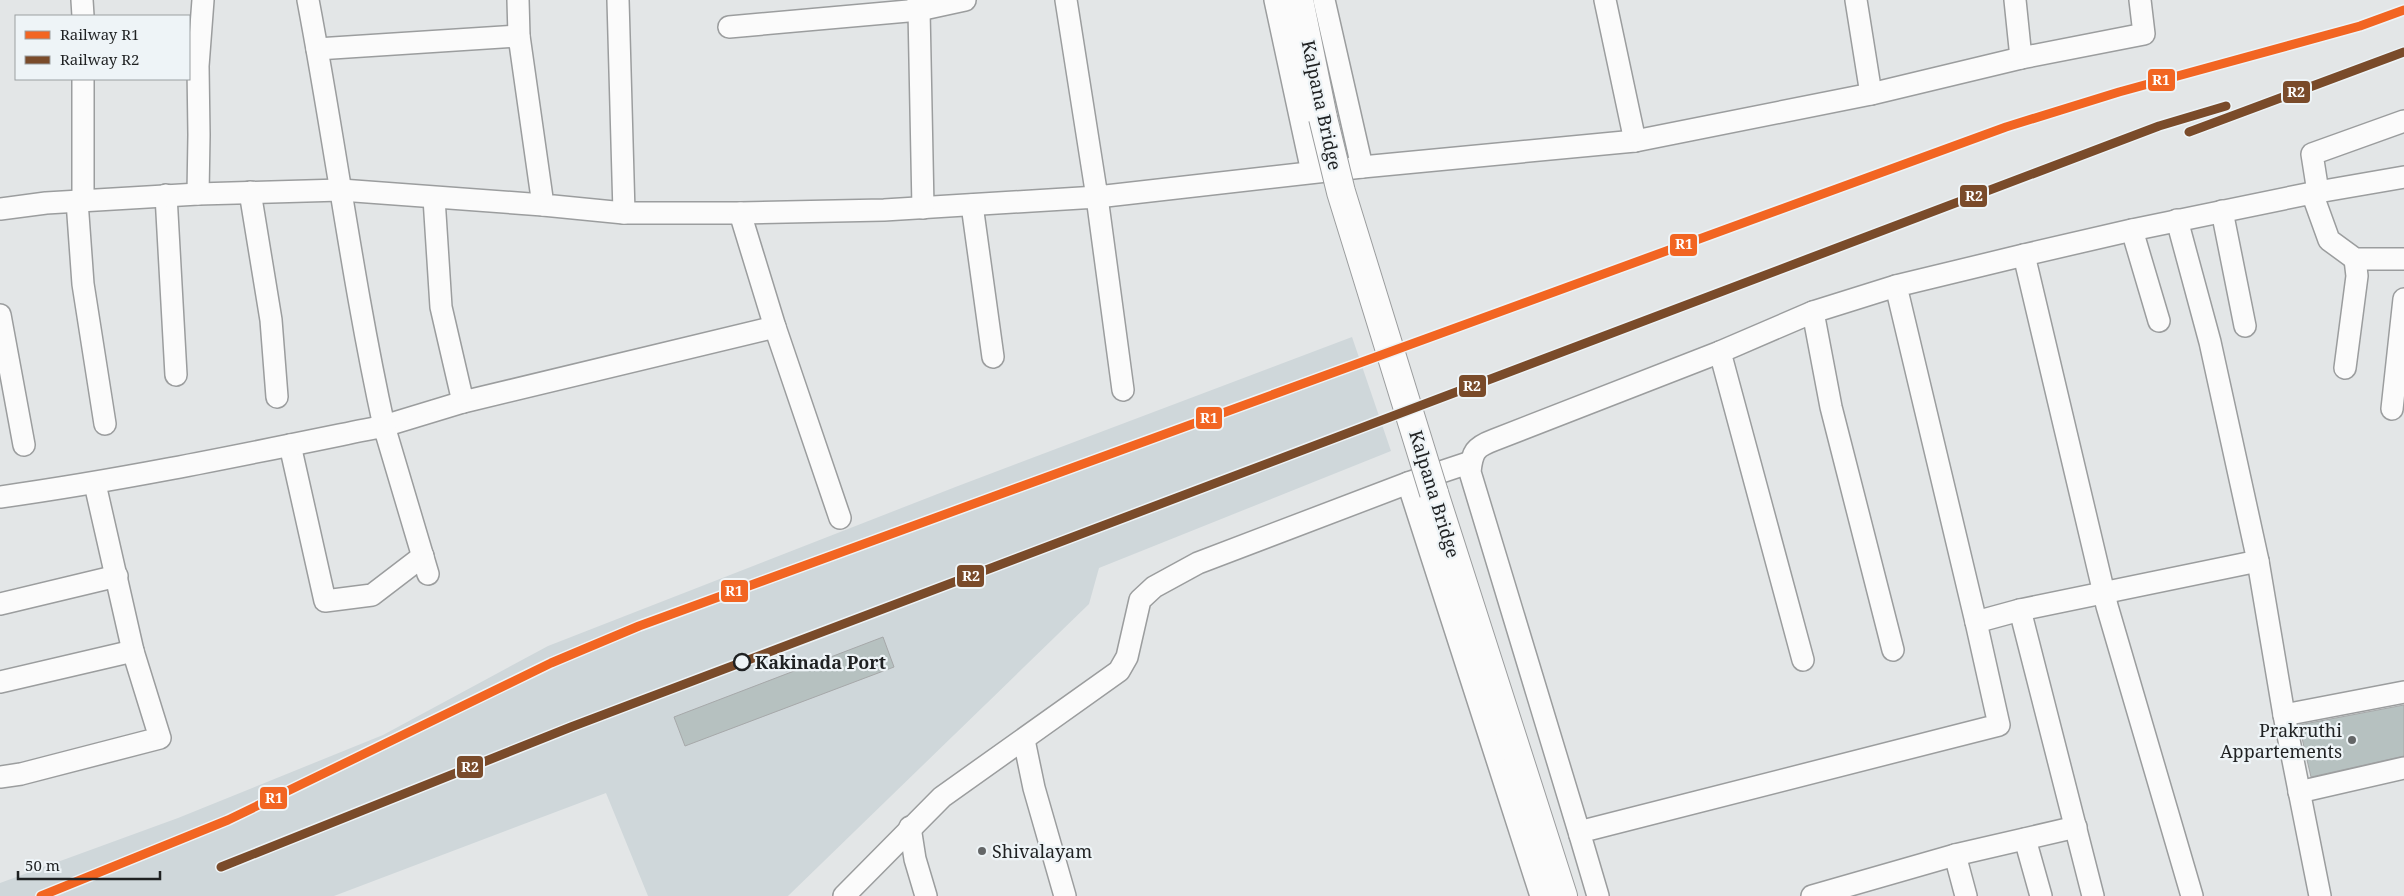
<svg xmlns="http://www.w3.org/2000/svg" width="2404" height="896" font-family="'Noto Serif',serif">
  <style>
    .built { fill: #cfd7da }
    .building { fill: #b6c1c0; stroke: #a6a8a9 }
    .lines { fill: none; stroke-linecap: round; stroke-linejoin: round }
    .minor-casing { stroke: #9b9d9e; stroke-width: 24 }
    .secondary-casing { stroke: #9b9d9e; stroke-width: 30 }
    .minor { stroke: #fbfbfb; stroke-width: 21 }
    .secondary { stroke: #fbfbfb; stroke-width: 28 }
    .secondary-bridge-casing { stroke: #9b9d9e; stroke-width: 30; stroke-linecap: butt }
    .secondary-bridge { stroke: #fbfbfb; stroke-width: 28 }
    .rail-1-casing { stroke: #eef4f7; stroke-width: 12 }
    .rail-2-casing { stroke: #eef4f7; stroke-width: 12 }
    .rail-1 { stroke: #f26522; stroke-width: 9 }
    .rail-2 { stroke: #7a4b2a; stroke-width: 9 }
    .stop-dot { fill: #eef4f7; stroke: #1f2122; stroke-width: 2.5 }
    .poi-dot { fill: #646667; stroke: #eef4f7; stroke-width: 2 }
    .labels { text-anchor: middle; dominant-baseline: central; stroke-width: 4.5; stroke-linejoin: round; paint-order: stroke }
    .street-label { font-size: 18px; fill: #1f2122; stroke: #eef4f7 }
    .stop-label { font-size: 18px; font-weight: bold; fill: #1f2122; stroke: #eef4f7; text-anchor: start }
    .poi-label { font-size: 18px; fill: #1f2122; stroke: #eef4f7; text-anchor: end }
    .line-badge { stroke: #eef4f7; stroke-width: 2 }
    .badge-label { font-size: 14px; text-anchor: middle; font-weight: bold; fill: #fff }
  </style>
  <rect width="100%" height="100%" fill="#e3e6e7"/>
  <polygon class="built" points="1352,337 1391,451 1099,568 1089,604 788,896 648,896 606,793 334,896 0,896 0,883 178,818 383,735 548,646 958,486"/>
  <g class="building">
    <polygon points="883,637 894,667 685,746 674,717"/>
    <polygon points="2404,705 2404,756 2311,777 2299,725"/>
  </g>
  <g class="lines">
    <g class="minor-casing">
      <g id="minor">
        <polyline points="82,0 83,16"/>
        <path d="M308,0c27,142 45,285 76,426l79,-24"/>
        <polyline points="518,0 519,36 543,205 624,213 740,213 884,210 1097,197 1123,390"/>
        <polyline points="618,0 624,213"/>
        <polyline points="918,0 919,10 965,0"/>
        <polyline points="1066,0 1097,197 1362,167 1635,141"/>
        <polyline points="1275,0 1312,172"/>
        <polyline points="1324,0 1362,167"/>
        <polyline points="1605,0 1635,141 1871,94 2021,58"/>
        <polyline points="1856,0 1871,94"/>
        <polyline points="2015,0 2021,58 2144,34 2140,0"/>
        <polyline points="729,27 919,10 923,208"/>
        <polyline points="317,49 519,36"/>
        <polyline points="250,192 271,320 277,397"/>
        <polyline points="2318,192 2312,154 2404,121"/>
        <polyline points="2312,193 2404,177"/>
        <polyline points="198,194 199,135 198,66 203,0"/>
        <polyline points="166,195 176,375"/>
        <polyline points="434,198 441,307 463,402 775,327"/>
        <polyline points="77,201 83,284 105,424"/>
        <polyline points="83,201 83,79"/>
        <polyline points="972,205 993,357"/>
        <polyline points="0,209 46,203 198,194 341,190 543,205"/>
        <polyline points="2222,211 2245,326"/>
        <polyline points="740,213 775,327 840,518"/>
        <polyline points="2132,230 2159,321"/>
        <polyline points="0,315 24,445"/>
        <polyline points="2345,368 2357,276 2355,259"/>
        <polyline points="2392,409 2404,299"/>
        <polyline points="290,445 325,601 372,595 423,556"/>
        <polyline points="1408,483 1541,896"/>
        <path d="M0,497c129,-18 256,-45 384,-71l44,148"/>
        <polyline points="2258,561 2284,715 2320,896"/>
        <polyline points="0,604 117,576"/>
        <polyline points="2020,610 1976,622 1896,286 2024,255"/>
        <polyline points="1893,650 1831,407 1813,312 1896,286"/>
        <polyline points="1803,660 1720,352 1813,312"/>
        <polyline points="0,682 133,651"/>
        <polyline points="2284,715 2404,692"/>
        <polyline points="1024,740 1034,788 1065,896"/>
        <polyline points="0,777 21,774 160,738 133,651 95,484"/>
        <polyline points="2299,792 2404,768"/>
        <polyline points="910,827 915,859 926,896"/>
        <path d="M1580,835l-110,-363c2,-20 5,-25 24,-32l226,-88"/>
        <polyline points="2025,839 2041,896"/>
        <polyline points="1955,855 1966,896"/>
        <polyline points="844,896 942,797 1119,671 1127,657 1140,600 1154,587 1198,563 1408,483 1471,462"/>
        <polyline points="1598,896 1580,835 1587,830 1999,725 1976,622"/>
        <polyline points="1812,896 1955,855 2076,827"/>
        <polyline points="2093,896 2020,610 2258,561 2210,342 2177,220"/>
        <polyline points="2192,896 2107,606 2024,255 2132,230 2312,193 2329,240 2355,259 2404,259"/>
      </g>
    </g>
    <g class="secondary-casing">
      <g id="secondary">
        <polyline points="1299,0 1323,118"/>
        <polyline points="1434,493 1563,896"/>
      </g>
    </g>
    <use href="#minor" class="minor"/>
    <use href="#secondary" class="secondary"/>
    <g class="secondary-bridge-casing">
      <polyline id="secondary-bridge" points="1323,118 1341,192 1434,493"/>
    </g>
    <use href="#secondary-bridge" class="secondary-bridge"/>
    <g class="rail-1-casing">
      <polyline id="rail-1" points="41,896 228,820 551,663 639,626 2006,127 2119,92 2360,26 2404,10"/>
    </g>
    <g class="rail-2-casing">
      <g id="rail-2">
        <polyline points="2189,132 2404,52"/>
        <polyline points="221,867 571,727 2159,126 2226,106"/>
      </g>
    </g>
    <use href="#rail-1" class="rail-1"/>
    <use href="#rail-2" class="rail-2"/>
  </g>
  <circle class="stop-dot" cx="742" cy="662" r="8"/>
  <g class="poi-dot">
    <circle cx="2352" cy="740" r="5"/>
    <circle cx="982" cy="851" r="5"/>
  </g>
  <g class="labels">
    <g class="street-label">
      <text transform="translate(1322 105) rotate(78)">Kalpana Bridge</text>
      <text transform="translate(1435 494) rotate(73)">Kalpana Bridge</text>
    </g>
    <g class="stop-label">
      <text x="755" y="662">Kakinada Port</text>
    </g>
    <g class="poi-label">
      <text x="2342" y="730">Prakruthi<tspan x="2342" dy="21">Appartements</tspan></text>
      <text x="992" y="851" text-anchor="start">Shivalayam</text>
    </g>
  </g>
  <g class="line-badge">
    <rect x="2147" y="68" width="29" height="24" rx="5" fill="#f26522"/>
    <rect x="2282" y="80" width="29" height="24" rx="5" fill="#7a4b2a"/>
    <rect x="1959" y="184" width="29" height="24" rx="5" fill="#7a4b2a"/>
    <rect x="1669" y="233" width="29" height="24" rx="5" fill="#f26522"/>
    <rect x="1458" y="374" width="29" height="24" rx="5" fill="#7a4b2a"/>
    <rect x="1195" y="406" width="28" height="24" rx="5" fill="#f26522"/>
    <rect x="956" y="564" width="29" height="24" rx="5" fill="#7a4b2a"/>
    <rect x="720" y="579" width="29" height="24" rx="5" fill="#f26522"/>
    <rect x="456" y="755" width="28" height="24" rx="5" fill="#7a4b2a"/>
    <rect x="259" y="786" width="29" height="24" rx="5" fill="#f26522"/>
  </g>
  <g class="badge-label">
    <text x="2161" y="85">R1</text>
    <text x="2296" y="97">R2</text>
    <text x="1974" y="201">R2</text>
    <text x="1684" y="249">R1</text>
    <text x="1472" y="391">R2</text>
    <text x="1209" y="423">R1</text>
    <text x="971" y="581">R2</text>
    <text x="734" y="596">R1</text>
    <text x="470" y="772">R2</text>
    <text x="274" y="803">R1</text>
  </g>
  <rect x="15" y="15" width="175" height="65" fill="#eef4f7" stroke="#9ba0a2"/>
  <rect x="25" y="31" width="25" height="8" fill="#f26522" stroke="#9ba0a2"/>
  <text x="60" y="40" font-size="15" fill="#1f2122">Railway R1</text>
  <rect x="25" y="56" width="25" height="8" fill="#7a4b2a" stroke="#9ba0a2"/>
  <text x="60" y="65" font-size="15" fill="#1f2122">Railway R2</text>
  <path d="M18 871v8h142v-8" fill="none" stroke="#1f2122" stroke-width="2.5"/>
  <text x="25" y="871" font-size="15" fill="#1f2122" stroke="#eef4f7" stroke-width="4" paint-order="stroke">50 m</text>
</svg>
